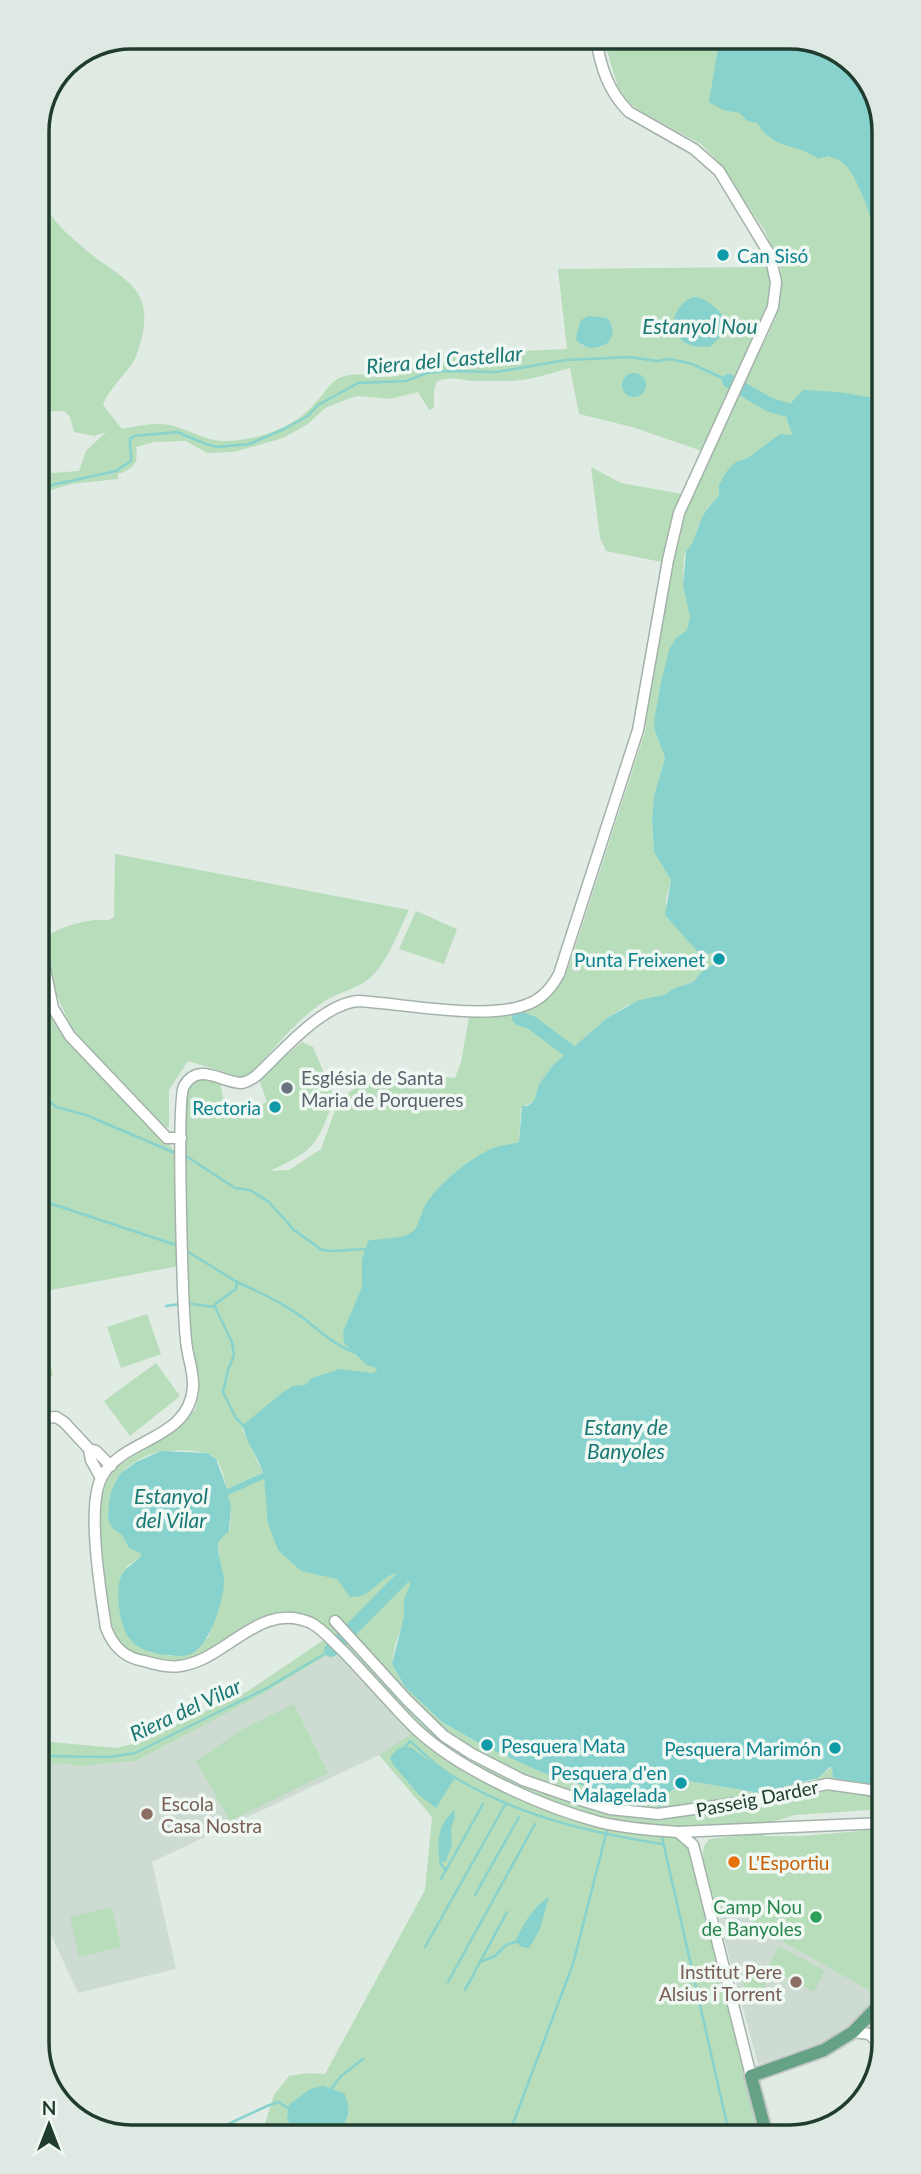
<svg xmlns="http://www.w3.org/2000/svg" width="921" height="2174" font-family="Lato,sans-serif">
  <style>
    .built { fill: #cedbd2 }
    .green { fill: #b8ddba; fill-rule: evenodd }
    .water { fill: #87d2cd }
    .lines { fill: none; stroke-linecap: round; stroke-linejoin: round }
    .stream { stroke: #87d2cd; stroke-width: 2.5 }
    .river { stroke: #87d2cd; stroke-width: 14 }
    .minor-casing { stroke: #a3b3aa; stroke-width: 13 }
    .major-casing { stroke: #c1c8c5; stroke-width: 16 }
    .minor { stroke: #fff; stroke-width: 10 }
    .major { stroke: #64a185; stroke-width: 12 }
    .culture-dot { fill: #0f9aa8; stroke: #f0f8f3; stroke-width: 2.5 }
    .worship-dot { fill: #6b7280; stroke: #f0f8f3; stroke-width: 2.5 }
    .education-dot { fill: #8d6e63; stroke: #f0f8f3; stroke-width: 2.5 }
    .food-dot { fill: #e8710a; stroke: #f0f8f3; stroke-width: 2.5 }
    .leisure-dot { fill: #2e9e5b; stroke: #f0f8f3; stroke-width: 2.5 }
    .labels { text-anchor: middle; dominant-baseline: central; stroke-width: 7; stroke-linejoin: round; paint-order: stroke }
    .culture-label { font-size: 19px; fill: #0d838f; stroke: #f0f8f3; text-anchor: end }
    .worship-label { font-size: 19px; fill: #5b616d; stroke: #f0f8f3; text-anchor: start }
    .street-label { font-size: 19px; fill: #203c2f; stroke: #f0f8f3 }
    .education-label { font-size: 19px; fill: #785e54; stroke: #f0f8f3; text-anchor: start }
    .food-label { font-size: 19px; fill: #c56008; stroke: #f0f8f3; text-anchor: start }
    .leisure-label { font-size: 19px; fill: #27864d; stroke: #f0f8f3; text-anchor: end }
    .water-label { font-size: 21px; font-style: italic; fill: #1a7874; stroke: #f0f8f3 }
    .rim { fill: none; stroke: #203c2f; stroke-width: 3.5 }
  </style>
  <rect width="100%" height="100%" fill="#e0ebe4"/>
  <g class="built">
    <polygon points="334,1651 412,1734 379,1755 152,1862 176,1969 78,1993 41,1913 41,1762 83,1766 136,1761 261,1695"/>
    <polygon points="740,1902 755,1926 877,1995 853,2023 826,2041 758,2064 715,1904"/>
  </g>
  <g class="green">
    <path d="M603,37h121l88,105 44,28 14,44h8l2,2v191l-77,31 -82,51 -2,7 -11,11 -11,21 -2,14 -9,9 -2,6 -1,29 11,35 -39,110 10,27 -11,38 -2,23 2,33 17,28 -5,19 1,19 8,6 22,27 24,3 7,5 -5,5 -18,4 -12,14 -18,6 -11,7 -36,10 -21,13 -53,46 -15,20 -5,17 -13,7 -2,33 -135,232 -142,56 21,44 -36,16c-3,-10 -5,-24 -12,-31 -10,-10 -46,-8 -60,-5 -12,3 -29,13 -36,24 -10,14 -9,26 -11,42l14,16 7,13 11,5 1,4 -14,9 -7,13 -1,24 5,25 6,12 19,12 23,4 36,-18 12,-34 -2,-56 2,-9 10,-9 1,-23 -3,-13 36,-15 4,38 128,49 22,12 -23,67 -3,19 13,23 37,35 42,24 57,26 94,29 37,-10 16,-10 72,12 52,-12 20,-14 1,11 51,8v23l-89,6 -29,9 -78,5 75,304 -437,3c22,-9 28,-21 17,-43l-47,41 5,2h-40l13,-41 15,-19 20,-3 16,1 100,-184 7,-73 -53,-62 32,-21 -77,-83 -73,44 -125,66 -53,5 -42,-4v-21l75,7 24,-6 108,-51 83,-56c-50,-52 -90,5 -138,23 -16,6 -32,2 -48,-2 -14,-3 -27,-10 -33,-24 -9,-21 -9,-66 -11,-91 -3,-27 -3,-54 17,-75l62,-40 15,-16 4,-16 -10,-75 -5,-204c2,-21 7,-51 36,-32 2,6 2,12 4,18 11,28 26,7 43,1l-8,-23 43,-37 11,5 21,50 -1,6c-18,45 -19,47 -63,68l19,-1 32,-21 16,-44 14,-14 19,-12 38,-6 47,5 6,-16 8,-45 50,-4 21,-9 17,-15 12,-23 76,-234 9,-71 25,-127 7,-25 90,-192 6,-30 -2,-22 -15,-34 -49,-72 -15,-15 -54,-29 -18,-12 -11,-16z"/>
    <path d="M37,193c8,10 13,22 21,31 6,7 13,13 20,19 40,38 83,39 60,108 -6,20 -28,34 -35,54l19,24c15,-3 31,-7 47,-4 15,3 27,10 41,14 16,5 37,0 53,-4 21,-6 40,-17 54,-34 7,-7 12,-18 22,-23 33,-14 54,18 81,-22l147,-7 -9,-80 211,-2 2,15 -6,34 -63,135 -70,-24 -53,-13 -9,-46c-19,5 -37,12 -58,13 -12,0 -26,0 -38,0 -16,-1 -20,-5 -37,0l-3,9v18l-5,2 -11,-18 -28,7 -32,-3 -10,3 -23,9 -17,16 -25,14 -49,14 -27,1 -21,-12 -32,1 -18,5c3,16 -3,22 -18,27v5l-47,5 -33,10v-23l15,2 26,-2 7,-20 20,-19 -12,4 -20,-4 -4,-15 -6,-6h-26zM612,324l1,5 -5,14c-10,6 -16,6 -27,2z"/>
    <polygon points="591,467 621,483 682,494 675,512 662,562 606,551 600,538"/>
    <path d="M115,854l294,56c-10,20 -19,46 -34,63 -15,17 -38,18 -56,32 -27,20 -46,45 -69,70l-6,3 -56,-17 -19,29v37l-3,1 -93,-97 -19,-42 -8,-51c6,-9 41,-19 53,-18 7,0 8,2 15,-3z"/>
    <polygon points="416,911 457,929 444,964 399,949"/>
    <polygon points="39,948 50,1009 167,1141 177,1155 179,1266 40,1292"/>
    <polygon points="40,1308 53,1376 40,1378"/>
    <polygon points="147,1314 161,1354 121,1368 107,1327"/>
    <polygon points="156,1363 180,1396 130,1436 104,1401"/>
    <polygon points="294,1704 328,1773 230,1821 196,1761 241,1730"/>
    <path d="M884,1829v159l-7,7 -122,-69 -15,-24 -25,2c-5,-19 -21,-49 -6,-65l54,-6 1,3h37z"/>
    <polygon points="112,1907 121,1947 79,1957 70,1917"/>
    <polygon points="779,1946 825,1971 814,1992 768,1967"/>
    <polygon points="761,1966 769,1998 748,2003 740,1971"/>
  </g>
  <g class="water">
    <path d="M720,37h76l52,20 31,44 1,139 -6,-6v-12l-3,-3c-5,-16 -17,-51 -32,-59 -4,-2 -7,-2 -11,-4l-10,3c-22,-17 -42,-7 -61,-36l-10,-2 -7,-8 -17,-3 -14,-8z"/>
    <path d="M693,297c13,0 29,14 34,26l-5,12 -12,12c-9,0 -20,0 -27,-6 -18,-14 -7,-37 10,-44z"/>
    <path d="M588,316l19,2c8,9 7,16 1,25 -12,7 -23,7 -32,-4l4,-18z"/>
    <circle cx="634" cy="385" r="12"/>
    <path d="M804,390l34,2 42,7 4,1387 -51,-8 -1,-10 -2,-1 -12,11 -58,15 -72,-12 -27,16 -26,5 -94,-30 -57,-26 -42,-24 -37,-35 -13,-23 12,-48v-17l6,-14 -1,-7c-13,-15 -30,7 -42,15 -5,3 -11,4 -17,4l-13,-18 -36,-8 -23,-21 -10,-26 -4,-45 -36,16 3,11 -2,25c-5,5 -11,8 -11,17 0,10 5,21 6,32 0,20 -13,62 -31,73 -7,4 -18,3 -26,2 -13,-1 -31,-6 -38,-17 -10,-14 -13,-43 -9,-59 4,-12 13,-14 21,-23l-1,-3 -11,-5 -7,-13 -10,-7 -4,-9 1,-18 3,-12 8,-15 16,-12 25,-11 46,2 9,6 11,30 36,-16c-5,-17 -18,-31 -20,-48l39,-32 11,-7 12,-1 7,-7 28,-9 32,4 5,-2 -1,-3 -9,-3 -14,-13 -9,-9 -1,-11 19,-45v-27l6,-19c13,-4 38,0 47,-12 5,-7 6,-18 11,-25 13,-21 44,-46 67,-56 8,-3 17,-3 26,-6l3,-36h5l7,-5 5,-17 15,-20 53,-46 32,-18 25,-5 11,-7 18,-6 12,-14 22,-7 -1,-5 -11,-4 -7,2 -11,-3 -32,-36 6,-35 -17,-28 -2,-33 2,-23 11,-38 -10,-27 -1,-10 7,-38 8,-33 7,-12 11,-8 3,-13 -7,-31 3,-35c11,-11 7,-13 13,-26 4,-12 11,-20 20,-29v-11l8,-14 9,-9 12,-4 32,-24 12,1c0,-5 -4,-10 -5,-16 -2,-13 8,-21 17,-29z"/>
    <polygon points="405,1747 412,1748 454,1779 436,1808 419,1795 392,1763 390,1757 399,1748"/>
    <path d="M454,1810l1,6 -4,13 1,16 -6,16 -6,2c-3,-22 -3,-36 14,-53z"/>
    <path d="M549,1897l-9,32 -11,19 -7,-1 -7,-5c8,-17 17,-35 34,-45z"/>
    <path d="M323,2086l21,7c17,34 -19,52 -47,41l-10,-15 2,-14 21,-16z"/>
  </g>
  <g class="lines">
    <g class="stream">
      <path d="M38,488l78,-17 15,-10c1,-8 -2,-14 -1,-22l4,-3 43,-4 29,12 11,3 32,-3 33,-14 26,-14 10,-11 40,-22 48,-2 21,-8 19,-2 51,1 69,-12 64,-3 27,4 13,-2 22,5 37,17"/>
      <polyline points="39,1092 56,1107 86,1115 175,1153"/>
      <polyline points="186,1156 235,1188 250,1190 269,1202 294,1230 322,1250 333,1251 365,1249"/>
      <polyline points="40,1200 179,1246"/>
      <polyline points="185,1250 237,1282 236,1289 214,1305 232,1342 234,1355 228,1370 223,1392 236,1418 243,1425"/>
      <path d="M237,1282c23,10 45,21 65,35 17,13 31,27 51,35"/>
      <polyline points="186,1303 214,1307"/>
      <polyline points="166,1306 180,1304"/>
      <path d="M405,1747l5,-6c15,14 32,30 51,40 62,36 131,52 201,63"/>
      <polyline points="41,1756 110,1757 135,1753 267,1688 331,1650"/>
      <polyline points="657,1798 661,1811"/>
      <polyline points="612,1806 615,1795"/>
      <polyline points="662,1837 729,2133"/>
      <polyline points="440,1863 446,1870"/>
      <polyline points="441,1879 483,1804"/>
      <polyline points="475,1895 519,1817"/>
      <polyline points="425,1947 506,1803"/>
      <polyline points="480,1962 495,1956 506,1945 515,1942"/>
      <polyline points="448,1982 535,1824"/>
      <polyline points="465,1990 507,1912"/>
      <polyline points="332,2088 341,2076 363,2059"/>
      <polyline points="509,2134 573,1964 607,1830"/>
      <polyline points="200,2137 267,2106 278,2102 288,2108"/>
    </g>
    <g class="river">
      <polyline points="729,381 770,405 788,410"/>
      <polyline points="519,1018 532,1023 568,1050"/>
      <polyline points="331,1650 406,1574"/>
    </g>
    <g class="minor-casing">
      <g id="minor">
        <path d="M596,37c4,29 12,54 33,75l65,37 25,22 51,84 6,27 -3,25 -94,206 -11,47 -30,170 -79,244c-7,13 -17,25 -31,30 -39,17 -123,0 -169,-3 -36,2 -77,51 -103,75 -4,3 -9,6 -14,7 -20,0 -43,-22 -58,3 -8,13 -1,225 2,254 1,16 8,31 7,47 -4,56 -75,50 -93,94 -13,31 1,113 6,147 7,18 18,30 38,33 11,3 24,7 36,5 47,-6 79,-66 131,-43 12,6 22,19 32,28 22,23 43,47 65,70 42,45 131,85 191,101 25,6 52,8 79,10l206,-9"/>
        <polyline points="39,940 53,1008 70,1036 167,1138 181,1138"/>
        <polyline points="40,1418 56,1417 64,1422 89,1449 96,1451 111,1466"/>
        <polyline points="89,1449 91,1460 101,1478"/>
        <polyline points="335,1621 407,1700 444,1736 472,1754 523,1780 587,1802 610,1809 658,1814 750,1801 827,1784 884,1792"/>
        <polyline points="678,1832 693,1845 695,1852 751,2076"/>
        <polyline points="853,2032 869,2034 883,2047"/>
      </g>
    </g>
    <g class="major-casing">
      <polyline id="major" points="766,2133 751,2076 824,2050 853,2032 884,2000"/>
    </g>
    <use href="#minor" class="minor"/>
    <use href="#major" class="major"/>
  </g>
  <g class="culture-dot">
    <circle cx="723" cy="255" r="7"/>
    <circle cx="719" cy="959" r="7"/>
    <circle cx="275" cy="1107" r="7"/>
    <circle cx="487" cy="1745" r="7"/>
    <circle cx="835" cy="1748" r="7"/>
    <circle cx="681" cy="1783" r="7"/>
  </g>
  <circle class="worship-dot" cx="287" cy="1088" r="7"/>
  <g class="education-dot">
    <circle cx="147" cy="1814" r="7"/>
    <circle cx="796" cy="1982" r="7"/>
  </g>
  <circle class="food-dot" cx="734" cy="1862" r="7"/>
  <circle class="leisure-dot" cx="816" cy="1917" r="7"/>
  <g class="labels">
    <g class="culture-label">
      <text x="737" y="255" text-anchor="start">Can Sisó</text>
      <text x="705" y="959">Punta Freixenet</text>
      <text x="261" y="1107">Rectoria</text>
      <text x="501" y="1745" text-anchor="start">Pesquera Mata</text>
      <text x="821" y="1748">Pesquera Marimón</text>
      <text x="667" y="1772">Pesquera d'en<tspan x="667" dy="22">Malagelada</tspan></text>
    </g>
    <g class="worship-label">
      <text x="301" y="1077">Església de Santa<tspan x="301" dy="22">Maria de Porqueres</tspan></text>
    </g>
    <g class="street-label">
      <text transform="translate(757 1798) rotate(-11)">Passeig Darder</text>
    </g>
    <g class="education-label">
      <text x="161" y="1803">Escola<tspan x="161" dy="22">Casa Nostra</tspan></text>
      <text x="782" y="1971" text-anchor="end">Institut Pere<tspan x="782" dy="22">Alsius i Torrent</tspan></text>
    </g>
    <g class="food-label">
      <text x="748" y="1862">L'Esportiu</text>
    </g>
    <g class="leisure-label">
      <text x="802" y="1906">Camp Nou<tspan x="802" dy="22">de Banyoles</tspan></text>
    </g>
    <g class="water-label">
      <text x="700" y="325">Estanyol Nou</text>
      <text transform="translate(444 359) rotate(-5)">Riera del Castellar</text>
      <text x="626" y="1426">Estany de<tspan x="626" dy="24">Banyoles</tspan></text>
      <text x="171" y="1495">Estanyol<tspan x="171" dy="24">del Vilar</tspan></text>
      <text transform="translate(185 1709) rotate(-25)">Riera del Vilar</text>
    </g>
  </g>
  <path d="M0 0H921V2174H0ZM131 49H790A82 82 0 0 1 872 131V2043A82 82 0 0 1 790 2125H131A82 82 0 0 1 49 2043V131A82 82 0 0 1 131 49Z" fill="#dfe9e3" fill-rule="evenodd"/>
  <path class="rim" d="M131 49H790A82 82 0 0 1 872 131V2043A82 82 0 0 1 790 2125H131A82 82 0 0 1 49 2043V131A82 82 0 0 1 131 49Z"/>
  <g transform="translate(49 2125)" stroke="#f0f8f3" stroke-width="5" paint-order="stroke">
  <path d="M0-5L12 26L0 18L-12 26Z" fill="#203c2f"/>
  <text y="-10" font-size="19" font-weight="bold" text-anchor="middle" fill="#203c2f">N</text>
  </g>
</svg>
